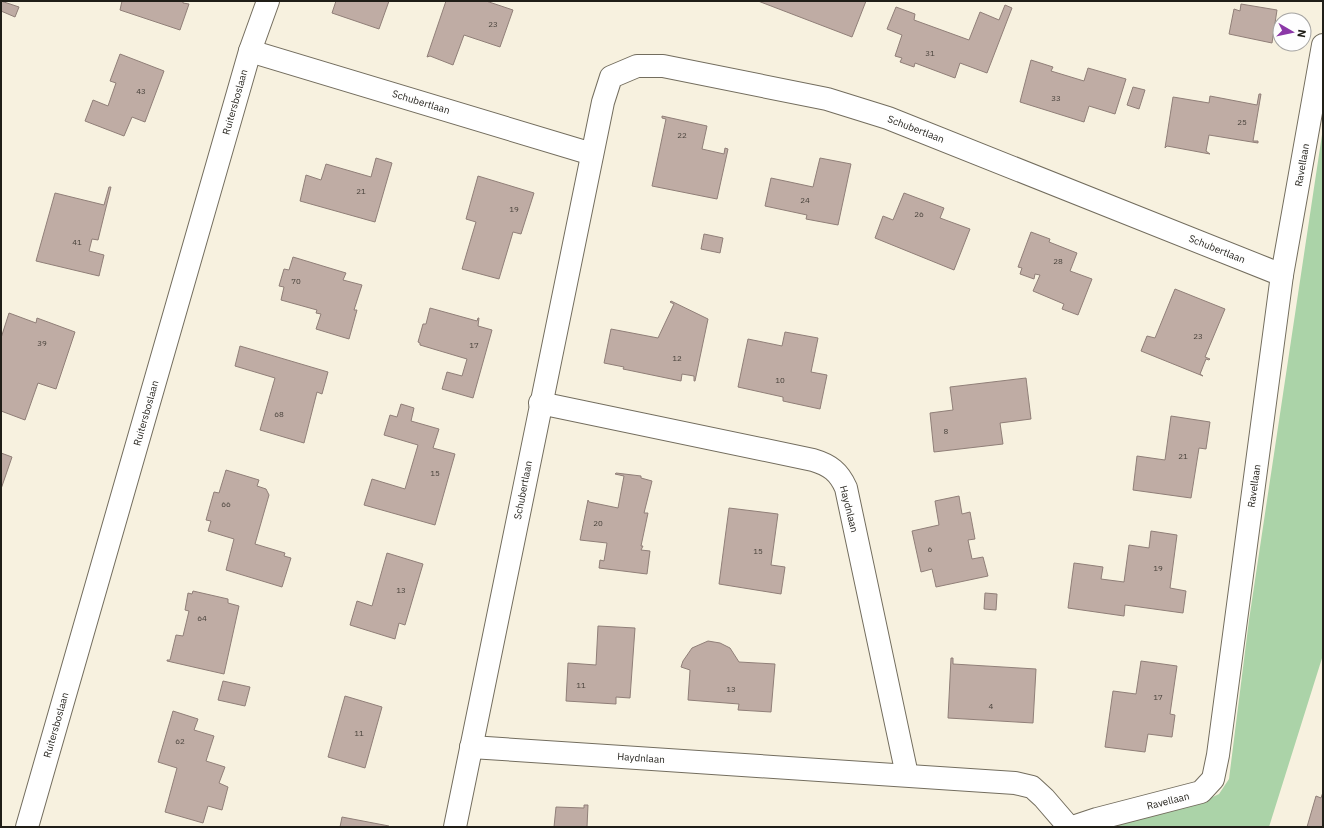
<svg xmlns="http://www.w3.org/2000/svg" width="1324" height="828" font-family="'IBM Plex Sans',sans-serif">
  <style>
    .green { fill: #abd3a8 }
    .building { fill: #bfaca4; stroke: #907f78 }
    .lines { fill: none; stroke-linecap: round; stroke-linejoin: round }
    .street-casing { stroke: #736d5e; stroke-width: 24 }
    .secondary-casing { stroke: #736d5e; stroke-width: 24 }
    .street { stroke: #fff; stroke-width: 22 }
    .secondary { stroke: #fff; stroke-width: 22 }
    .labels { text-anchor: middle; dominant-baseline: central; stroke-width: 3.5; stroke-linejoin: round; paint-order: stroke }
    .number-label { font-size: 8px; fill: #48423b }
    .street-label { font-size: 10px; fill: #201e18; stroke: #fefefe }
  </style>
  <rect width="100%" height="100%" fill="#f7f1df"/>
  <polygon class="green" points="1323,128 1323,655 1269,827 1112,827 1202,802 1219,794 1229,779 1249,620"/>
  <g class="building">
    <polygon points="1,1 19,7 15,17 1,11"/>
    <polygon points="122,1 183,1 183,3 189,4 180,30 120,10"/>
    <polygon points="336,1 389,1 379,29 332,13"/>
    <polygon points="446,1 486,1 513,10 500,47 464,35 453,65 430,56 427,57"/>
    <polygon points="758,1 866,1 852,37"/>
    <polygon points="1241,4 1277,10 1272,43 1229,34 1234,9 1240,11"/>
    <polygon points="1005,5 1012,8 987,73 960,63 955,78 915,63 914,67 900,62 902,58 895,56 902,35 887,29 896,7 915,14 914,20 969,40 980,12 999,20"/>
    <polygon points="120,54 164,71 145,122 132,117 124,136 85,121 93,100 108,106 116,83 110,81"/>
    <polygon points="1031,60 1053,67 1051,71 1084,81 1088,68 1126,79 1115,114 1089,106 1084,122 1020,102"/>
    <polygon points="1133,87 1145,90 1139,109 1127,105"/>
    <polygon points="1259,94 1261,94 1253,141 1258,141 1258,143 1209,135 1206,151 1210,154 1167,146 1165,148 1173,97 1209,103 1210,96 1257,105"/>
    <polygon points="662,116 707,126 702,149 724,154 725,148 728,149 717,199 652,186 666,119 662,118"/>
    <polygon points="376,158 392,163 375,222 300,201 306,175 321,180 326,164 371,177"/>
    <polygon points="820,158 851,164 838,225 806,219 807,215 765,206 771,178 813,187"/>
    <polygon points="478,176 534,193 521,234 513,232 499,279 462,269 476,222 466,219"/>
    <polygon points="109,187 111,187 98,240 92,239 89,251 104,255 99,276 36,261 55,193 104,205"/>
    <polygon points="904,193 944,208 940,218 970,229 954,270 875,238 883,216 893,220"/>
    <polygon points="1031,232 1050,239 1049,242 1077,253 1070,271 1092,279 1078,315 1062,309 1064,304 1033,291 1040,275 1035,274 1034,279 1020,274 1022,268 1018,267"/>
    <polygon points="704,234 723,238 720,253 701,249"/>
    <polygon points="293,257 346,273 343,280 362,285 354,310 357,310 349,339 316,329 321,314 316,313 317,310 281,300 284,287 279,286 284,269 289,270"/>
    <polygon points="1175,289 1225,309 1205,357 1210,359 1209,360 1206,359 1200,374 1203,376 1141,351 1147,336 1155,338"/>
    <polygon points="671,301 708,319 695,381 694,381 694,376 682,374 681,381 623,369 624,367 604,363 611,329 658,338 674,304 670,302"/>
    <polygon points="430,308 477,321 478,318 479,318 478,326 492,330 473,398 442,389 447,372 462,376 467,359 420,345 420,343 418,342 423,324 426,324"/>
    <polygon points="9,313 36,323 37,318 75,332 56,389 38,383 25,420 1,411 1,338"/>
    <polygon points="785,332 818,338 811,372 827,375 820,409 783,401 783,397 738,387 748,339 782,346"/>
    <polygon points="240,346 328,372 322,394 317,392 304,443 260,430 275,378 235,366"/>
    <polygon points="1026,378 1031,419 1000,423 1003,444 934,452 930,413 953,410 950,387"/>
    <polygon points="401,404 414,408 411,421 439,429 433,448 455,454 435,525 364,505 372,479 405,489 418,445 384,435 390,415 397,417"/>
    <polygon points="1171,416 1210,422 1206,449 1199,448 1191,498 1133,490 1137,456 1165,460"/>
    <polygon points="1,453 12,457 1,489"/>
    <polygon points="226,470 259,480 257,486 266,489 269,495 255,544 285,553 284,556 291,558 282,587 226,570 234,539 208,531 211,521 206,520 214,492 219,493"/>
    <polygon points="616,473 641,476 641,478 652,481 644,513 648,513 641,546 643,546 641,550 650,551 647,574 599,568 600,560 604,561 607,543 580,540 588,500 589,502 618,508 624,476 615,474"/>
    <polygon points="959,496 962,514 970,512 975,539 968,540 972,559 983,557 988,576 936,587 932,569 921,572 912,531 939,525 935,501"/>
    <polygon points="729,508 778,514 771,565 785,567 781,594 719,584"/>
    <polygon points="1151,531 1177,535 1170,588 1186,591 1183,613 1125,605 1124,616 1068,608 1074,563 1103,567 1101,579 1124,582 1129,545 1149,548"/>
    <polygon points="387,553 423,564 405,625 399,623 395,639 350,625 357,601 372,606"/>
    <polygon points="193,591 228,599 228,603 239,606 224,674 167,661 167,660 170,660 176,635 183,636 189,611 185,610 188,593 192,594"/>
    <polygon points="985,593 997,594 996,610 984,609"/>
    <polygon points="598,626 635,628 630,698 616,697 616,704 566,701 568,663 596,665"/>
    <polygon points="708,641 720,643 730,648 739,662 775,664 771,712 738,710 739,704 688,700 690,670 681,667 683,661 692,648"/>
    <polygon points="951,658 953,658 953,664 1036,669 1033,723 948,718"/>
    <polygon points="1141,661 1177,666 1170,714 1175,715 1172,737 1148,734 1145,752 1105,747 1113,691 1136,694"/>
    <polygon points="223,681 250,687 245,706 218,700"/>
    <polygon points="345,696 382,707 365,768 328,757"/>
    <polygon points="173,711 198,719 194,730 214,736 206,761 225,767 219,783 228,787 222,810 208,806 203,823 165,812 177,768 158,762"/>
    <polygon points="1323,792 1323,827 1307,827 1316,796 1321,798"/>
    <polygon points="584,805 588,805 587,827 554,827 556,807 584,808"/>
    <polygon points="342,817 389,826 389,827 340,827"/>
  </g>
  <g class="lines">
    <g class="street-casing">
      <g id="street">
        <polyline points="250,51 592,154"/>
        <path d="M540,403l273,57c17,5 26,12 33,28l61,287"/>
        <polyline points="471,747 1015,783 1032,787 1044,798 1069,827"/>
        <polyline points="455,827 603,102 611,77 637,66 663,66 827,99 888,118 1282,275"/>
        <polyline points="1073,827 1097,819 1201,792 1213,779 1218,755 1282,275 1323,45"/>
      </g>
    </g>
    <g class="secondary-casing">
      <polyline id="secondary" points="27,827 250,51 268,1"/>
    </g>
    <use href="#street" class="street"/>
    <use href="#secondary" class="secondary"/>
  </g>
  <g class="labels">
    <g class="number-label">
      <text x="493" y="24">23</text>
      <text x="930" y="53">31</text>
      <text x="141" y="91">43</text>
      <text x="1056" y="98">33</text>
      <text x="1242" y="122">25</text>
      <text x="682" y="135">22</text>
      <text x="361" y="191">21</text>
      <text x="805" y="200">24</text>
      <text x="514" y="209">19</text>
      <text x="919" y="214">26</text>
      <text x="77" y="242">41</text>
      <text x="1058" y="261">28</text>
      <text x="296" y="281">70</text>
      <text x="1198" y="336">23</text>
      <text x="42" y="343">39</text>
      <text x="474" y="345">17</text>
      <text x="677" y="358">12</text>
      <text x="780" y="380">10</text>
      <text x="279" y="414">68</text>
      <text x="946" y="431">8</text>
      <text x="1183" y="456">21</text>
      <text x="435" y="473">15</text>
      <text x="226" y="504">66</text>
      <text x="598" y="523">20</text>
      <text x="930" y="549">6</text>
      <text x="758" y="551">15</text>
      <text x="1158" y="568">19</text>
      <text x="401" y="590">13</text>
      <text x="202" y="618">64</text>
      <text x="581" y="685">11</text>
      <text x="731" y="689">13</text>
      <text x="1158" y="697">17</text>
      <text x="991" y="706">4</text>
      <text x="359" y="733">11</text>
      <text x="180" y="741">62</text>
    </g>
    <g class="street-label">
      <text transform="translate(235 102) rotate(-74)">Ruitersboslaan</text>
      <text transform="translate(421 102) rotate(17)">Schubertlaan</text>
      <text transform="translate(916 129) rotate(21)">Schubertlaan</text>
      <text transform="translate(1302 165) rotate(-80)">Ravellaan</text>
      <text transform="translate(1217 249) rotate(22)">Schubertlaan</text>
      <text transform="translate(146 413) rotate(-74)">Ruitersboslaan</text>
      <text transform="translate(1254 486) rotate(-82)">Ravellaan</text>
      <text transform="translate(523 490) rotate(-79)">Schubertlaan</text>
      <text transform="translate(849 509) rotate(76)">Haydnlaan</text>
      <text transform="translate(56 725) rotate(-74)">Ruitersboslaan</text>
      <text transform="translate(641 758) rotate(4)">Haydnlaan</text>
      <text transform="translate(1168 801) rotate(-14)">Ravellaan</text>
    </g>
  </g>
  <rect width="1324" height="828" fill="none" stroke="#201e18" stroke-width="4"/>
  <g transform="translate(1292 32) rotate(99)"><circle r="19" fill="#fefefe" stroke="#a5a4a2"/>
  <path d="M0-3L7 15L0 10L-7 15Z" fill="#8b38a7"/>
  <text y="-6" font-size="11" font-weight="bold" text-anchor="middle" fill="#201e18">N</text>
  </g>
</svg>
